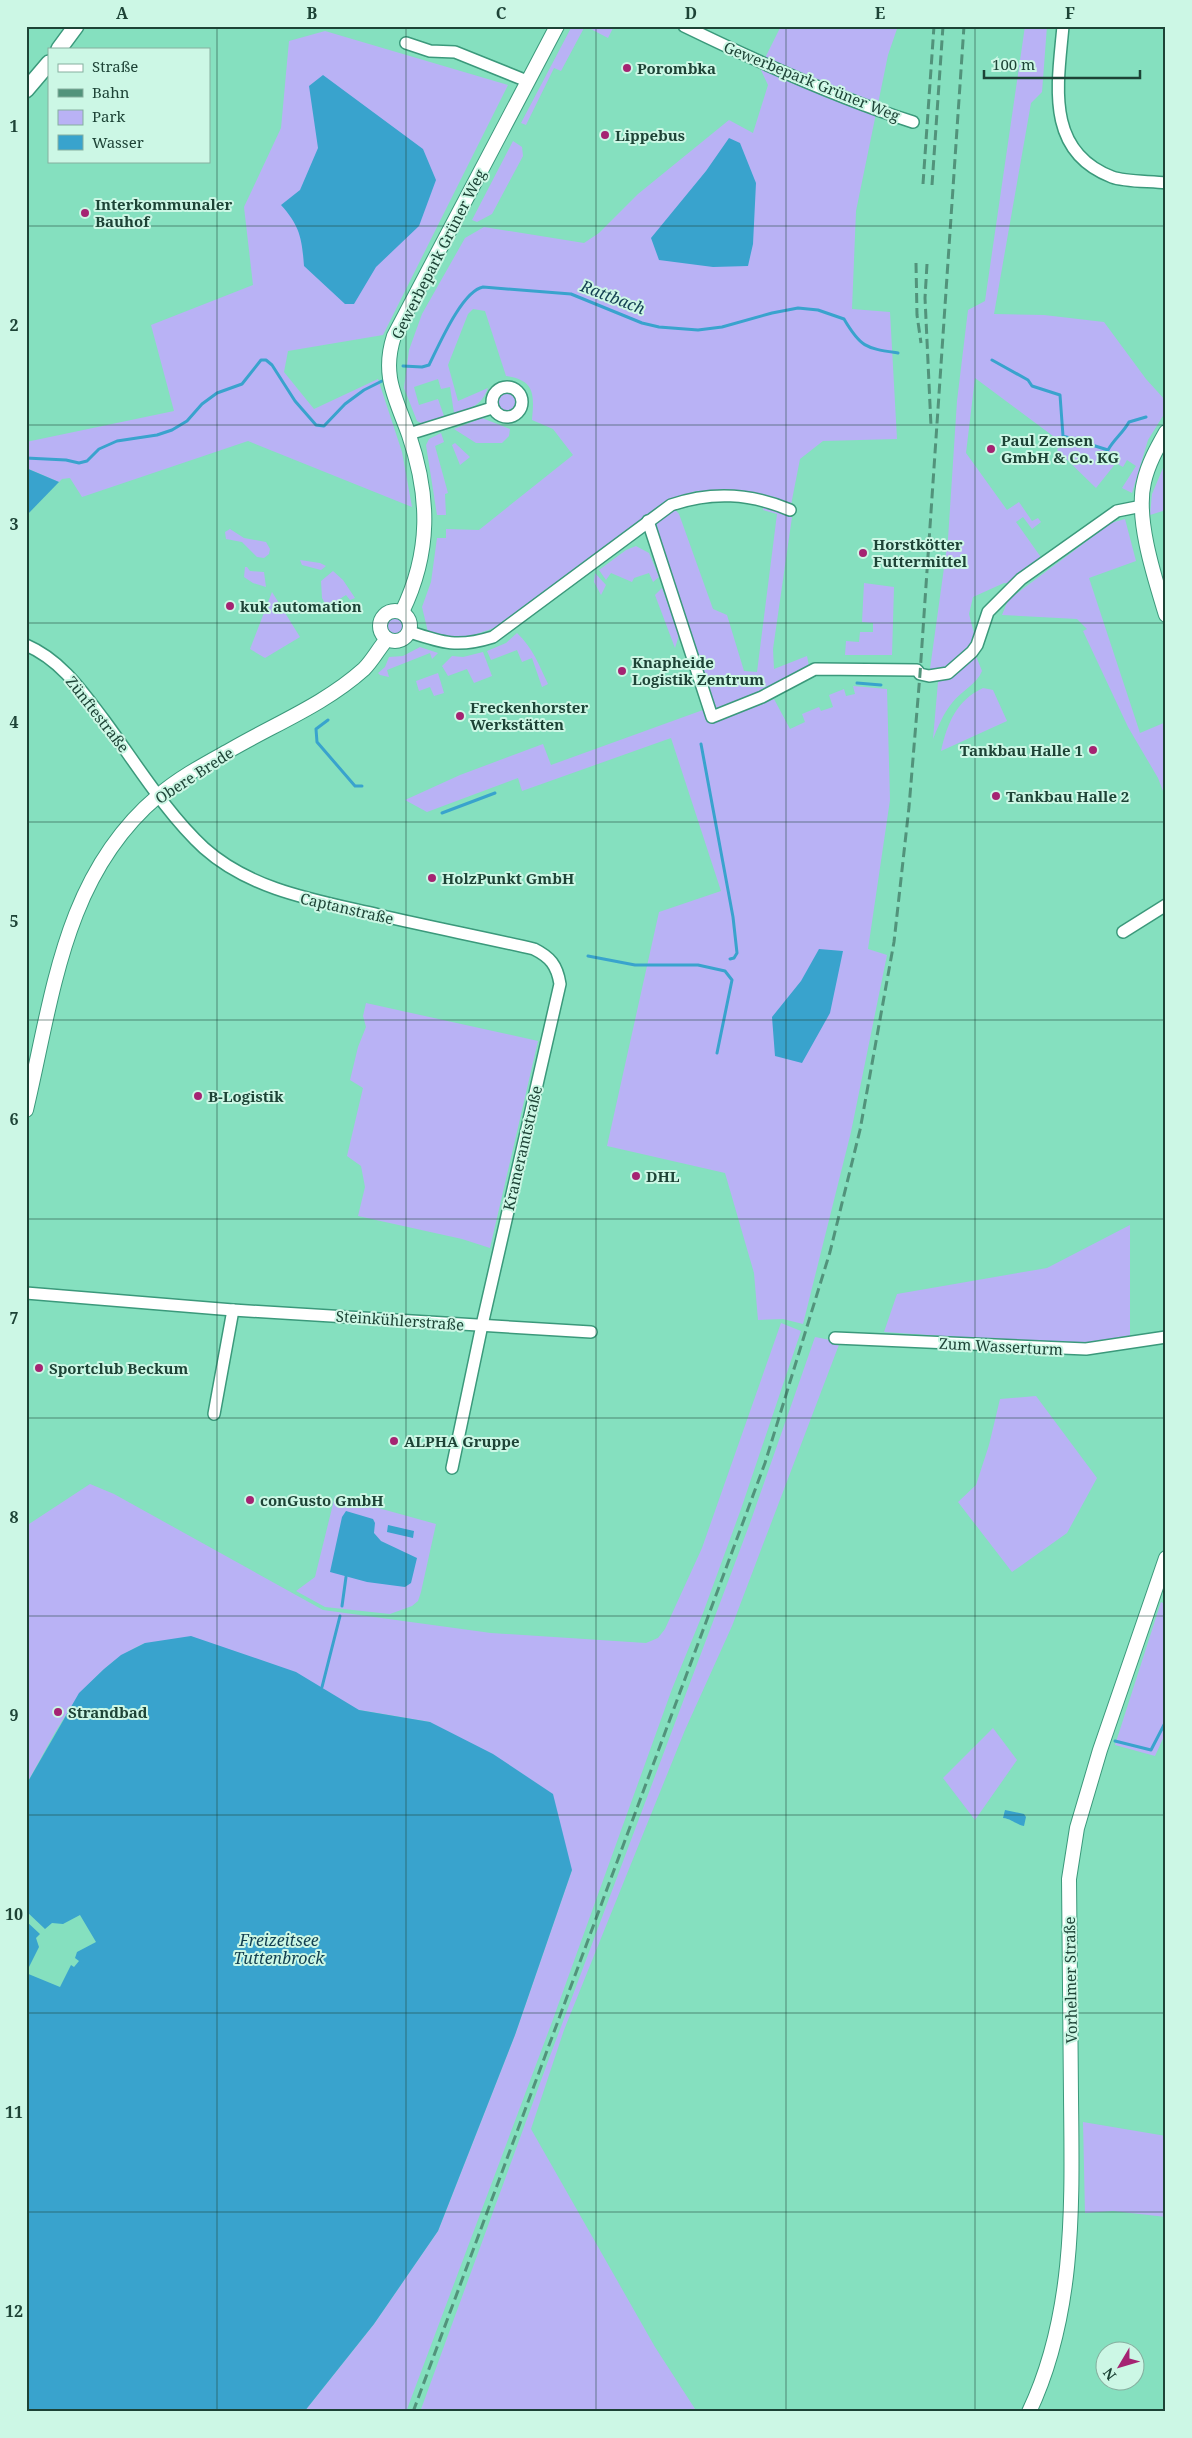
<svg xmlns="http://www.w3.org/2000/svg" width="1192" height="2438" font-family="'Noto Serif',serif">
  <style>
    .green { fill: #b9b2f5 }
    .water { fill: #39a3cd }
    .pier { fill: #85e0bf }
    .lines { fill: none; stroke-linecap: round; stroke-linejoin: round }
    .stream { stroke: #39a3cd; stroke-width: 3 }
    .minor-casing { stroke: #3b997b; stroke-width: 14 }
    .tertiary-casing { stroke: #3b997b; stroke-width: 16 }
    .secondary-casing { stroke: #3b997b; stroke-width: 18 }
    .minor { stroke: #fff; stroke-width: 11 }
    .tertiary { stroke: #fff; stroke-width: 14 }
    .secondary { stroke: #fff; stroke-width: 15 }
    .rail { stroke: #52937b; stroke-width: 3; stroke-dasharray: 10 5; stroke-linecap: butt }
    .grid { fill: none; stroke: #1d4336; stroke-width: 1; stroke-opacity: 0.55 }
    .poi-dot { fill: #a52372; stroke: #ccf7e5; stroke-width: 2 }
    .labels { text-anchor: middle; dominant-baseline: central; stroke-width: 4; stroke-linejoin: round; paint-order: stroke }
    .poi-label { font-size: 15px; font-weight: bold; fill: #1d4336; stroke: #ccf7e5; text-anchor: start }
    .street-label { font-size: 15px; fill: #1d4336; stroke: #ccf7e5 }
    .water-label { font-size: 16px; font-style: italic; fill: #123f51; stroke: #ccf7e5 }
    .neatline { fill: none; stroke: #1d4336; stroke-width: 2 }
    .grid-label { font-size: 16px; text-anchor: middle; font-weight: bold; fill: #1d4336 }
  </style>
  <rect width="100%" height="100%" fill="#85e0bf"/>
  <g class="green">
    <polygon points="572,26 585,26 561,71 554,68 526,125 521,123"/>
    <polygon points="585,26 614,26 608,38"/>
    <path d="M781,26h117l-10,29 -32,156 -4,98 38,3 7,127 -74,2 -23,18 -10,51 -22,-8 24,15 -19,132 1,20 33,-13 3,15 -56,24 4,11 16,-7 16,30 15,-7 -3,-8 17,-7 2,4 12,-4 -4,-12 15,-6 2,7 9,-2 -2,-8 34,3 3,111 -22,149 19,6 -36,177 -48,192 -20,-5 -25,1 -4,-47 -29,-100 -118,-27 52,-234 62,-21 -50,-153 -149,53 -4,-13 -91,34 -22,-12 55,-25 83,-31 8,21 163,-59 -66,-185 23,-16 8,9 34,95 14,6 17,56 13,1 20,-158 -14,-4 1,-10 -28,-9h-40l-34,13 -168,124c-27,10 -37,12 -66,4l-6,-25 9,-25 6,-44h9v-9l33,1 94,-75 -20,-26 -21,-9c2,-24 4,-40 -26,-44l-21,-65 -12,-2 -5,5 -20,51 10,36 30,-13c-7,18 -16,20 -34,25l-4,-26 -9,2 -3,-10 -24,8 5,18 19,-6 6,17 -21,8 -6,-3 -13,-33 5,-38 13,-36 43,-76 19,-11 100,16 15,-10 39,-39 91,-74 24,13 15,-48 -8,-17z"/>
    <polygon points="1025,26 1047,26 1042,92 1031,103 994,314 1044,315 1104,322 1146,379 1166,401 1166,411 1148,440 1132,493 1122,488 1136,466 1127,460 1123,467 1116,463 1096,488 1057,450 1061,442 975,378 966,453 1007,510 1019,502 1032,521 1038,518 1041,522 1032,529 1023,517 1016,522 1045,563 1017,584 1004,583 973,597 969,614 977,645 948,673 929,676 948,539 957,401 968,310 985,301"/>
    <polygon points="325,31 508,85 383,335 288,351 284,372 314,409 378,379 402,452 412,507 248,441 82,497 70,478 62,479 59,482 26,468 26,442 174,411 151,325 253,285 244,207 281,128 289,41"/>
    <polygon points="513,141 522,147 523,156 492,214 477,222 472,220"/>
    <circle cx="507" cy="402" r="10"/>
    <polygon points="482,418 510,429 509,436 502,443 476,443 454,429"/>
    <polygon points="441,433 444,442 435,446 448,493 445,494 446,515 437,515 426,445 429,439"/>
    <polygon points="455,443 470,457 460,465 452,445"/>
    <polygon points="1166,461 1166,510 1150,515 1152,494"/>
    <polygon points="1125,519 1136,561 1089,578 1140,733 1166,722 1166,799 1158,778 1128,727 1083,631 1087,629 1077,619 1002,615 1008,600 1111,523"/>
    <polygon points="230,529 244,538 266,542 270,549 269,554 264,558 257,557 242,542 226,539 225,532"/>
    <polygon points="636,546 649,553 659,577 653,582 649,573 634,578 632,582 611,573 606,580 599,570 626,550"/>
    <polygon points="300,560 320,563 326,566 321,570 302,565"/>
    <polygon points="245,567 247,567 250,571 264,572 266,587 253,583 244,577"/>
    <polygon points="333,571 343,580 355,598 350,600 346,595 327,607 322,598 321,581"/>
    <polygon points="595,573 606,585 601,595 594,582"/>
    <polygon points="864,583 894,587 892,655 845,655 846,641 859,642 860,632 873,632 873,623 862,622"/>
    <polygon points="662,588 679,635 675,648 655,595"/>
    <polygon points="272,592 300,637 265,658 250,649"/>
    <circle cx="396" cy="626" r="9"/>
    <path d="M517,633c16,15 22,32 31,51l-6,3 -10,-29 -10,4 -5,-12 -26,10 -4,-9 19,-8z"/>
    <polygon points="420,647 438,653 432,659 430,653 387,670 389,677 380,675 378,673 385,667 389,657 403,656"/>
    <polygon points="483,652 492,676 474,683 467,669 448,676 442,666 452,656 463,657"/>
    <path d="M976,656l6,15c-5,13 -22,21 -30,32 -9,11 -14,24 -19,36l5,-57z"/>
    <polygon points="438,673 444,693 434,696 430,687 419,691 416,681"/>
    <path d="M983,688l10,2 14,31 -66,30c6,-28 16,-51 42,-63z"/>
    <polygon points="366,1003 538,1041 490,1248 462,1239 358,1216 365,1187 361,1166 347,1156 363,1088 350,1080 358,1047 366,1027 363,1016"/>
    <polygon points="1130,1225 1130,1339 1086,1346 884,1332 897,1294 1047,1268"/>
    <path d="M781,1323l20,8 -60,178 -38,104 -31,76 -120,333 -146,390h-102l70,-88 64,-93 77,-196 57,-165 -142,-148 -71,-12 -214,-67c-64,29 -86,84 -119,142v-259l64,-42 24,10 209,116 168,23 155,10 12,-5 7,-9 37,-81z"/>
    <polygon points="815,1337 840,1342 732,1626 685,1730 564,2030 531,2129 655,2347 697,2412 420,2412 547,2064 750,1523"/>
    <polygon points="1036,1396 1097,1478 1067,1533 1012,1572 958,1502 976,1485 989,1445 1000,1399"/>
    <polygon points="335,1496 436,1524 421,1592 418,1601 412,1606 390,1614 325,1607 296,1591 315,1577"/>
    <polygon points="1161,1602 1166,1605 1166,1732 1155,1756 1115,1745"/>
    <polygon points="993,1728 1017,1760 975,1820 943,1778"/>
    <polygon points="1083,2122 1166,2136 1166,2217 1113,2211 1085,2213"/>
  </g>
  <g class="water">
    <path d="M323,75l100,74 13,31 -17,46 -43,41 -22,37h-9l-41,-38c-2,-27 -4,-40 -23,-61l19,-15 18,-42 -9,-62z"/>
    <polygon points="729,138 740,143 756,183 753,244 748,266 713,267 659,260 651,238 706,171"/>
    <polygon points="26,468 59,482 26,516"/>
    <polygon points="819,949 843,951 830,1013 802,1063 775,1056 772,1017 801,981"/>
    <polygon points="346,1511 373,1519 375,1523 374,1533 381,1541 417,1558 411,1583 405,1587 367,1582 330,1572 342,1517"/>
    <polygon points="388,1525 414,1531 413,1538 387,1532"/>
    <polygon points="191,1636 296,1672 359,1710 430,1722 493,1754 553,1794 572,1870 515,2035 438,2231 374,2324 304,2412 26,2412 26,1785 79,1693 104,1669 121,1655 145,1643"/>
    <path d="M1005,1810l19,4 2,3 -2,9c-9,-2 -12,-7 -21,-8z"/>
  </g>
  <polygon class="pier" points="26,1911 45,1929 52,1923 63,1924 80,1915 96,1942 77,1952 75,1958 79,1961 74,1967 71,1965 60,1987 26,1973 39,1947 36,1938 40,1934 26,1921"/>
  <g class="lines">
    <g class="stream">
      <path d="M992,360l36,20 4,6 28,9 3,41 45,14c6,-11 15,-17 21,-28l17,-5"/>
      <path d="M403,366l19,1 7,-2c10,-20 33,-74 54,-78l88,7 71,29 17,4 39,3 24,-3 50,-14 26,-5 20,2 26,9c17,29 22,29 54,34"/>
      <polyline points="26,458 66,460 79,463 87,461 99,449 117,441 157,435 172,430 187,421 202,404 217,393 242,384 261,360 266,360 272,365 295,401 316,425 324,426 345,404 364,390 382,381"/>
      <polyline points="857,683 881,685"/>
      <polyline points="328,720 316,729 317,742 355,786 362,786"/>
      <polyline points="701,744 733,917 737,953 734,958 730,959"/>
      <polyline points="442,813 495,793"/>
      <polyline points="588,956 635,965 698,965 725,971 732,980 717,1053"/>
      <polyline points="342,1606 346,1577"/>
      <polyline points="322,1687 340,1616"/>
      <polyline points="1115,1741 1151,1750 1166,1721"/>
    </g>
    <g class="minor-casing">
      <g id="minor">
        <path d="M684,26c74,36 151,71 229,96"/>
        <path d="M1063,26c-5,57 -19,125 49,151 13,5 39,4 54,6"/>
        <polyline points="406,43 430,51 455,52 527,81"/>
        <circle cx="507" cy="402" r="15"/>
        <polyline points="409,434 492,408"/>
        <polyline points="648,521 712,717 762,697 815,669 917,670 920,674 929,676 948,673 972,652 977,645 988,612 1021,579 1117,511 1142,506"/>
        <path d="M410,632c33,11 48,16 83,5l178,-132c41,-14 79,-12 119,5"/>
        <path d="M26,645c35,15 56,46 78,75 31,42 62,93 100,128 48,43 115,53 175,67 51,12 103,22 155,34 16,8 23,16 26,35l-78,341 -30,143"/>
        <polyline points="1123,932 1166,905"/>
        <polyline points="26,1293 233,1310 591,1332"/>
        <polyline points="835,1338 1086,1349 1166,1337"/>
        <polyline points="214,1414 233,1310"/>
      </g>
    </g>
    <g class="tertiary-casing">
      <g id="tertiary">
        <path d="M1166,432c-9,16 -18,32 -22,50 -9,37 11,97 22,133"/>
        <circle cx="395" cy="626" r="15"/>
        <path d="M402,612c29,-60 28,-115 7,-177 -13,-37 -28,-59 -15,-99l163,-310"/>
        <path d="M26,1110c27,-113 37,-234 132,-314 22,-19 49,-33 74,-47 45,-26 93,-45 132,-80 9,-9 15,-21 23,-30"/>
        <path d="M1029,2412c47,-99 43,-210 42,-316 -1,-73 -1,-145 -2,-217l8,-51 23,-78 66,-192"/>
      </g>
    </g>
    <g class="secondary-casing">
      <g id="secondary">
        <polyline points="59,49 76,26"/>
        <polyline points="26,90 49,63"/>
      </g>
    </g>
    <use href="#minor" class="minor"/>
    <use href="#tertiary" class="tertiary"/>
    <use href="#secondary" class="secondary"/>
    <g class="rail">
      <polyline points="923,184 934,26"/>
      <polyline points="932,185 943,26"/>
      <polyline points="916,263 917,315 921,343"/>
      <polyline points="927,264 925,298 931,426"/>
      <polyline points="413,2412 765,1463 830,1252 860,1130 894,942 909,807 920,674 964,26"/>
    </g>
  </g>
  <path class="grid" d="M217,26v2386M406,26v2386M596,26v2386M786,26v2386M975,26v2386M26,226h1140M26,425h1140M26,623h1140M26,822h1140M26,1020h1140M26,1219h1140M26,1418h1140M26,1616h1140M26,1815h1140M26,2013h1140M26,2212h1140"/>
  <g class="poi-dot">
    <circle cx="627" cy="68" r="5"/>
    <circle cx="605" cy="135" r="5"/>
    <circle cx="85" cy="213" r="5"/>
    <circle cx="991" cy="449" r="5"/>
    <circle cx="863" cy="553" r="5"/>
    <circle cx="230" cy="606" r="5"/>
    <circle cx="622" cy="671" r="5"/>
    <circle cx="460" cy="716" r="5"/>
    <circle cx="1093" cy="750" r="5"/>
    <circle cx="996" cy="796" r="5"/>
    <circle cx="432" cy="878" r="5"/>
    <circle cx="198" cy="1096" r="5"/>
    <circle cx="636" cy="1176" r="5"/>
    <circle cx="39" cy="1368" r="5"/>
    <circle cx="394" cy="1441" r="5"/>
    <circle cx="250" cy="1500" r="5"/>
    <circle cx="58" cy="1712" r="5"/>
  </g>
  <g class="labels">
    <g class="poi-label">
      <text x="637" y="68">Porombka</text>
      <text x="615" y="135">Lippebus</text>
      <text x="95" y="204">Interkommunaler<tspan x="95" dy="17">Bauhof</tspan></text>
      <text x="1001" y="440">Paul Zensen<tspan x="1001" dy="17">GmbH &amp; Co. KG</tspan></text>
      <text x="873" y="544">Horstkötter<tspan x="873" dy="17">Futtermittel</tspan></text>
      <text x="240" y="606">kuk automation</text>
      <text x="632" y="662">Knapheide<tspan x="632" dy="17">Logistik Zentrum</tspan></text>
      <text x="470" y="707">Freckenhorster<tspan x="470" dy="17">Werkstätten</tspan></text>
      <text x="1083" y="750" text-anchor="end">Tankbau Halle 1</text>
      <text x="1006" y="796">Tankbau Halle 2</text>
      <text x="442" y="878">HolzPunkt GmbH</text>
      <text x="208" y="1096">B-Logistik</text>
      <text x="646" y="1176">DHL</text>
      <text x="49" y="1368">Sportclub Beckum</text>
      <text x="404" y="1441">ALPHA Gruppe</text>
      <text x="260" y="1500">conGusto GmbH</text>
      <text x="68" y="1712">Strandbad</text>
    </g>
    <g class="street-label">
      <text transform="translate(812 81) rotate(22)">Gewerbepark Grüner Weg</text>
      <text transform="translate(438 254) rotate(-63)">Gewerbepark Grüner Weg</text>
      <text transform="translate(98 714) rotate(52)">Zünftestraße</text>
      <text transform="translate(194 775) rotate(-33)">Obere Brede</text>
      <text transform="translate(347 908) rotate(13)">Captanstraße</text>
      <text transform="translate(522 1148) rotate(-77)">Krameramtstraße</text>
      <text transform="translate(400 1320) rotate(4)">Steinkühlerstraße</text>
      <text transform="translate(1001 1346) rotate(3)">Zum Wasserturm</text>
      <text transform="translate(1070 1980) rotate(-91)">Vorhelmer Straße</text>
    </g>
    <g class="water-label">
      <text transform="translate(613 297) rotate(21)">Rattbach</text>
      <text x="279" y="1940">Freizeitsee<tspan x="279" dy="18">Tuttenbrock</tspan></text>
    </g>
  </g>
  <rect width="1192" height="2438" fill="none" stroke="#ccf7e5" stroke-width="55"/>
  <rect x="48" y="48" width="162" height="115" fill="#ccf7e5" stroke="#86af9f"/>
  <rect x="58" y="64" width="25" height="8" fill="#ffffff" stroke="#86af9f"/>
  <text x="92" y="72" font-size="15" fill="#1d4336">Straße</text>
  <rect x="58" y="89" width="25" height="8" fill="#52937b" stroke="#86af9f"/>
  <text x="92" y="98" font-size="15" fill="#1d4336">Bahn</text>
  <rect x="58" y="110" width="25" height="15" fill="#b9b2f5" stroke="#86af9f"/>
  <text x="92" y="122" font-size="15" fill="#1d4336">Park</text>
  <rect x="58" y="135" width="25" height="15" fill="#39a3cd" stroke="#86af9f"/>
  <text x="92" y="148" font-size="15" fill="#1d4336">Wasser</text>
  <g transform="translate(1120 2366) rotate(232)"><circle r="24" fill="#ccf7e5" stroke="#86af9f"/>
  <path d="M0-4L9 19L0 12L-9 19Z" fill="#a52372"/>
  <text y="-8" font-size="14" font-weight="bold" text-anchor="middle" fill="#1d4336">N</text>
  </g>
  <path d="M984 70v8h156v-8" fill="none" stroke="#1d4336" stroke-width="2.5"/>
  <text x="992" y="70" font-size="15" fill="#1d4336" stroke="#ccf7e5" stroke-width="4" paint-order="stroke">100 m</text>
  <rect x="28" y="28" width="1136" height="2382" class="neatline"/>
  <g class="grid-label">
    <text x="122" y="19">A</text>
    <text x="312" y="19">B</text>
    <text x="501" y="19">C</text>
    <text x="691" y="19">D</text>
    <text x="880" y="19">E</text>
    <text x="1070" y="19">F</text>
    <text x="14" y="132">1</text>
    <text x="14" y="331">2</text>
    <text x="14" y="530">3</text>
    <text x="14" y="728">4</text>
    <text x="14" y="927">5</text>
    <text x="14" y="1125">6</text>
    <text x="14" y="1324">7</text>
    <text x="14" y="1523">8</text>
    <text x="14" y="1721">9</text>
    <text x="14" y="1920">10</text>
    <text x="14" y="2118">11</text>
    <text x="14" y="2317">12</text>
  </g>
</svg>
